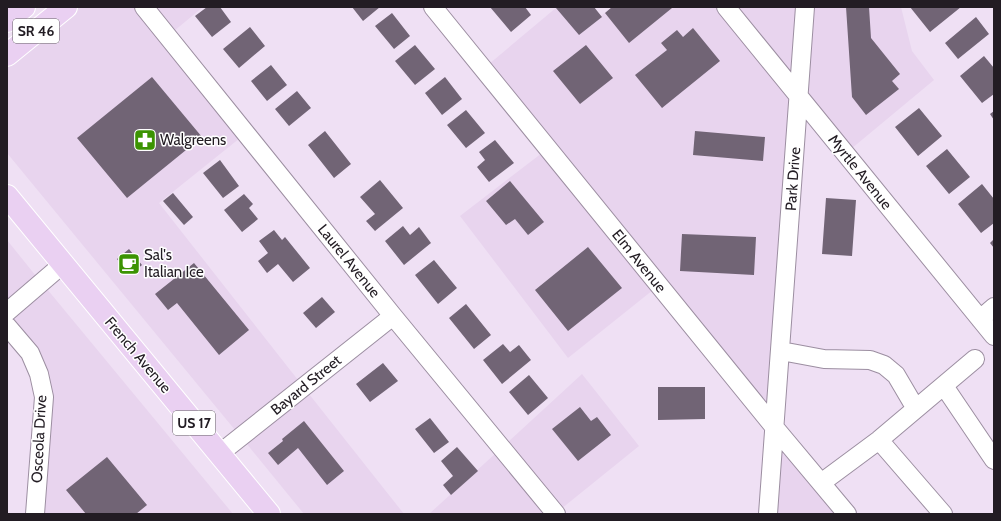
<svg xmlns="http://www.w3.org/2000/svg" width="1001" height="521" font-family="Cabin,sans-serif">
<rect width="100%" height="100%" fill="#efe0f4"/>
<path fill="#e8d4ee" d="M79,7H135L240,138L159,203L298,380L235,430L7,153V65Z
M155,7H203L174,31Z
M557,7H577L591,24L612,7H715L791,100L768,408L489,64Z
M735,7H797L792,78Z
M813,7H901L912,51L934,80L851,149L807,96Z
M542,153L653,290L568,358L460,216Z
M7,240L36,276L7,301Z
M47,289L233,514H43L52,396L12,319Z
M582,374L639,446L561,509L507,443Z
M309,394L404,514H304L246,443Z
M782,448L837,514H776Z
M496,453L546,514H429Z"/>
<path fill="#716475" d="M207,7H220L231,22L212,37L195,16Z
M352,7H380L363,21Z
M490,7H525L531,15L511,32Z
M557,7H594L602,17L579,35L556,8Z
M612,7H671L672,8L629,43L605,13Z
M846,7H869L871,38L900,74L892,81L899,89L866,115L852,97Z
M910,7H961L930,32Z
M392,13L410,36L394,49L375,26Z
M976,17L989,34L958,59L945,43Z
M250,27L265,46L239,68L223,49Z
M693,28L720,61L662,108L635,75L667,50L661,43L677,30L683,37Z
M415,45L435,69L415,85L395,61Z
M586,45L613,78L580,104L553,71Z
M984,56L994,68V94L982,103L960,76Z
M271,65L287,85L267,101L251,81Z
M152,77L202,137L127,198L77,138Z
M445,77L462,99L442,115L425,93Z
M297,91L311,108L289,126L275,109Z
M919,108L942,136L918,156L895,127Z
M466,110L485,133L466,148L447,125Z
M994,111V120L990,114Z
M325,131L351,164L334,178L308,145Z
M695,131L765,137L763,161L693,155Z
M495,140L514,163L489,182L477,167L485,160L479,152Z
M947,149L970,177L949,194L926,166Z
M220,160L239,186L223,198L203,173Z
M380,180L403,208L375,231L366,221L375,214L360,197Z
M510,181L544,222L528,235L515,219L506,225L486,201Z
M982,184L994,199V223L981,233L958,204Z
M173,193L193,217L184,225L163,201Z
M244,194L253,204L249,208L258,219L242,232L224,210Z
M826,198L856,200L852,256L822,254Z
M403,226L410,235L419,227L431,243L404,265L385,241Z
M274,230L282,240L285,237L310,268L293,282L278,264L267,273L258,261L268,253L259,241Z
M682,234L756,237L754,275L680,271Z
M994,239V248L990,243Z
M588,247L622,288L568,331L535,290Z
M129,249L142,265L130,275L117,259Z
M434,260L457,288L438,304L415,275Z
M194,263L249,330L219,355L177,303L168,310L155,294Z
M322,297L335,312L316,328L303,313Z
M466,304L491,335L474,349L449,318Z
M503,344L510,352L519,345L531,360L502,384L483,360Z
M383,363L398,381L370,402L356,384Z
M529,375L548,398L528,415L509,392Z
M658,387H705V419L658,420Z
M580,407L591,421L597,417L611,435L578,461L552,429Z
M430,418L449,442L434,453L415,429Z
M304,421L344,471L327,485L298,448L278,465L268,453L283,441L282,439Z
M457,447L478,471L451,495L443,485L453,476L441,461Z
M107,457L147,505L136,514H86L66,490Z"/>
<g fill="none" stroke-linecap="round" stroke-linejoin="round">
<g stroke="#9c8ea1" stroke-width="20">
<path id="minor" d="M144,7L393,316L556,514
M433,7L775,428L847,514
M726,7L994,336
M7,312L63,264
M980,319L994,307
M7,326L30,353L39,374L44,397L35,514
M781,351L824,359L870,360L884,365L896,375L916,409
M944,386L994,460
M879,440L943,514
M219,454L393,316
M821,483L879,440L975,359
M768,514L805,7"/>
</g>
<g stroke="#fff" stroke-width="24">
<path id="major" d="M7,21L24,7
M7,55L66,7
M7,196L269,514"/>
</g>
<use href="#minor" stroke="#fff" stroke-width="18"/>
<use href="#major" stroke="#ead0f2" stroke-width="22"/>
</g>
<defs>
<g id="pharmacy-square" transform="scale(1.15)"><rect x="-9" y="-9" width="18" height="18" rx="4" fill="#3b9302" stroke="#fff"/><path d="M-2-6h4v4h4v4h-4v4h-4v-4h-4v-4h4Z" fill="#fff"/></g>
<g id="cafe-square" transform="scale(1.15)"><rect x="-9" y="-9" width="18" height="18" rx="4" fill="#3b9302" stroke="#fff"/><path d="M-5.5-4.5H6V0H3Q3 3.5 0 3.5H-2.5Q-5.5 3.5-5.5 0ZM3-3.2v2h1.7v-2ZM-6 4.5H4V6H-6Z" fill="#fff"/></g>
</defs>
<g fill-rule="evenodd">
<use href="#pharmacy-square" x="145" y="140"/>
<use href="#cafe-square" x="129" y="264"/>
</g>
<g text-anchor="middle" stroke-width="3" stroke-linejoin="round" paint-order="stroke">
<g fill="#fff" stroke="#646065" stroke-width="1">
<rect x="13" y="19" width="46" height="24" rx="3"/>
<rect x="173" y="411" width="42" height="24" rx="3"/>
</g>
<g font-size="14" font-weight="bold" fill="#221c23">
<text x="36" y="36">SR 46</text>
<text x="194" y="428">US 17</text>
</g>
<g font-size="15" fill="#221c23" stroke="#fff" text-anchor="start">
<text x="160" y="145">Walgreens</text>
<text x="144" y="260">Sal's<tspan x="144" dy="17">Italian Ice</tspan></text>
</g>
<g font-size="15" fill="#221c23" stroke="#fff">
<text transform="translate(860 172) rotate(51)" y="5">Myrtle Avenue</text>
<text transform="translate(793 179) rotate(-86)" y="5">Park Drive</text>
<text transform="translate(349 261) rotate(51)" y="5">Laurel Avenue</text>
<text transform="translate(639 261) rotate(51)" y="5">Elm Avenue</text>
<text transform="translate(138 355) rotate(50)" y="5">French Avenue</text>
<text transform="translate(306 385) rotate(-39)" y="5">Bayard Street</text>
<text transform="translate(39 439) rotate(-87)" y="5">Osceola Drive</text>
</g>
</g>
<rect width="1001" height="521" fill="none" stroke="#221c23" stroke-width="16"/>
</svg>
